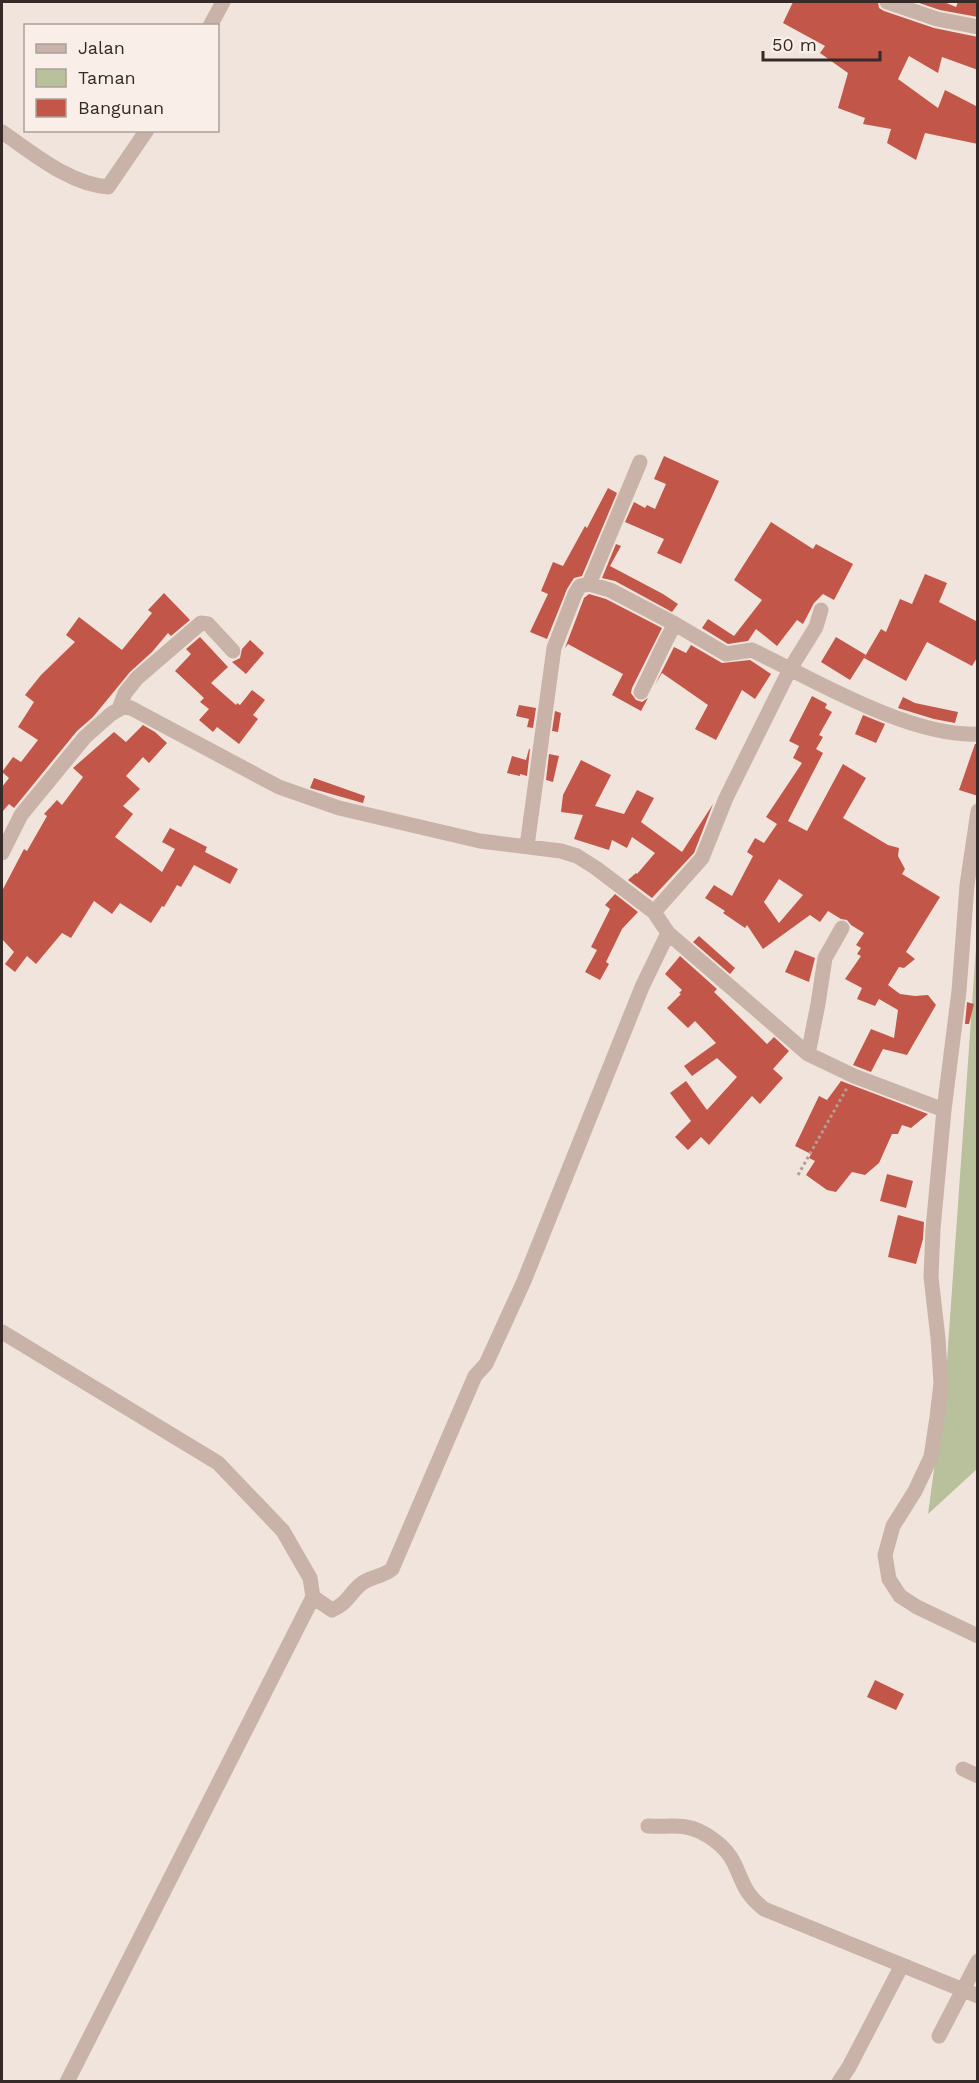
<svg xmlns="http://www.w3.org/2000/svg" width="979" height="2083" font-family="'Work Sans',sans-serif">
<rect width="100%" height="100%" fill="#f1e4dc"/>
<path fill="#b8c09c" d="M977,934V1469L928,1514L945,1389Z"/>
<path fill="#c25749" fill-rule="evenodd" d="M793,2H878L879,8L884,11L934,28L978,37V70L942,57L938,73L909,56L898,79L938,108L945,90L978,107V144L925,133L916,160L887,143L891,129L863,124L865,118L838,108L848,73L820,53L825,46L783,23Z
M916,2H944L956,7L958,2H978V17L940,10Z
M664,456L719,481L681,564L657,553L664,539L625,522L634,502L645,508L647,505L655,509L666,484L654,479Z
M608,488L617,493L582,576L574,578L567,589L547,639L530,632L548,594L541,591L553,562L563,566L585,526L587,528Z
M771,522L813,549L816,544L853,564L834,600L823,594L814,603L803,624L797,620L777,646L756,629L748,641L728,644L702,628L708,619L734,636L762,600L734,580Z
M616,544L621,546L610,566L663,594L678,604L672,612L615,581L602,578Z
M925,574L947,583L939,602L978,622V656L972,666L927,642L906,681L864,658L881,629L886,632L900,599L912,604Z
M164,593L190,620L171,636L168,633L152,652L130,672L93,717L77,731L14,808L9,804L2,812V787L9,778L2,772L13,757L21,762L38,740L18,727L34,702L25,695L41,675L75,642L66,635L79,617L122,650L152,613L148,610Z
M589,594L606,599L662,628L632,688L631,693L636,700L642,702L648,698L641,711L612,695L623,674L568,644L565,648L584,598Z
M200,637L228,667L211,683L236,705L237,703L240,705L252,690L265,700L253,715L258,719L239,744L217,727L213,732L199,720L209,709L200,702L204,698L175,671L191,654L186,649Z
M836,637L866,655L850,680L821,662Z
M250,640L264,653L246,674L232,662L240,658L242,649Z
M691,645L722,663L750,660L771,674L755,699L742,690L716,740L695,729L708,705L662,673L655,685L674,647L686,653Z
M812,696L827,704L825,708L832,712L819,735L823,737L816,749L823,753L788,821L807,831L843,764L866,778L843,818L888,845L899,848L898,856L905,869L902,874L940,897L906,952L915,959L904,968L899,967L888,985L900,994L915,996L928,995L936,1005L907,1055L883,1049L871,1072L853,1065L871,1029L894,1038L898,1010L879,999L875,1006L857,999L862,988L845,979L861,956L857,954L861,948L856,945L864,933L851,925L847,920L841,919L828,911L820,922L810,915L763,949L747,925L745,928L723,913L725,911L705,898L714,885L732,896L753,856L747,852L755,838L764,843L777,824L766,817L802,763L793,758L799,746L789,741ZM779,879L803,895L779,923L764,902Z
M903,697L915,703L958,712L955,723L934,719L898,708Z
M519,705L536,708L533,728L527,727L529,719L516,716Z
M555,711L561,713L558,732L552,731Z
M863,715L885,724L876,743L855,734Z
M143,725L155,732L167,743L149,763L143,757L126,776L140,789L123,806L133,814L115,837L162,872L175,849L162,842L170,828L207,847L205,852L238,869L230,884L194,865L181,887L177,885L164,907L162,906L151,923L120,903L112,914L94,901L71,938L62,933L36,964L27,956L15,972L5,964L14,952L2,939V891L24,849L27,851L47,816L44,814L57,800L62,805L83,777L73,768L114,732L126,742Z
M975,744H978V796L959,790Z
M529,749H530L527,776L520,774V776L507,773L512,756L526,760Z
M549,754L559,756L553,782L546,780Z
M581,760L611,775L595,806L624,814L637,790L654,798L641,822L682,852L713,804L694,853L652,898L628,880L636,873L637,874L655,853L632,837L627,848L612,840L609,850L574,839L583,815L561,812L563,795Z
M314,778L365,796L363,803L310,788Z
M615,894L638,912L622,929L606,962L609,964L600,980L585,972L597,950L591,947L610,909L605,905Z
M699,936L735,968L730,974L693,942Z
M795,950L815,958L809,982L785,972Z
M680,956L717,989L714,992L767,1044L774,1037L789,1051L773,1069L783,1078L760,1104L752,1096L709,1145L701,1137L688,1150L675,1137L691,1121L670,1093L686,1081L707,1110L737,1077L717,1058L692,1076L684,1066L716,1043L695,1021L688,1028L667,1008L681,994L679,993L682,990L665,974Z
M967,1002L974,1004L969,1024H965Z
M841,1081L928,1114L911,1128L902,1125L898,1134H892L879,1163L865,1175L852,1172L836,1192L827,1190L806,1175L815,1161L809,1158L811,1154L795,1146L819,1096L827,1100Z
M887,1174L913,1181L906,1208L880,1201Z
M898,1215L924,1222L923,1239L916,1264L888,1257Z
M875,1680L904,1694L896,1710L867,1697Z"/>
<g fill="none" stroke-linecap="round" stroke-linejoin="round">
<path stroke="#b59d92" stroke-width="3" stroke-dasharray="3 3" stroke-linecap="butt" d="M798,1175L847,1088"/>
<path stroke="#c9b3a8" stroke-width="15" d="M887,2L937,19L978,27
M210,26L223,2
M2,132C33,153 69,184 108,187L147,130
M589,584L640,462
M641,692C653,669 662,646 675,624
M119,709L125,693L137,678L201,623L208,624L233,651
M978,811L967,885L959,991L944,1110L933,1229L931,1277L938,1338L941,1383L937,1417L931,1457L915,1491L893,1526L885,1555L889,1579L900,1596L917,1607L978,1636
M527,846L554,648L575,594L580,586L589,584L610,590L675,624L726,654L752,650L790,669L816,627L821,610
M2,853L21,815L85,737L111,714L123,707L131,708L279,787L339,808L480,841L561,851L577,856L596,868L654,912L668,933L808,1054L854,1076L944,1110
M654,912L702,858L726,798L790,669C841,695 921,737 978,734
M808,1054L818,1004L825,958L842,928
M2,1332L218,1463L283,1531L310,1578L313,1597L67,2082
M313,1597L332,1610C347,1604 349,1594 361,1584C371,1576 383,1577 392,1569L475,1376L486,1364L524,1281L642,987L668,933
M963,1769L978,1776
M648,1826C661,1827 674,1825 686,1827C704,1830 726,1846 734,1863C744,1884 744,1893 764,1909L978,1996
M939,2036L978,1961
M839,2082L849,2067L902,1965"/>
</g>
<rect width="979" height="2083" fill="none" stroke="#362a28" stroke-width="6"/>
<rect x="24" y="24" width="195" height="108" fill="#f9efe8" stroke="#aba09b" stroke-width="1.5"/>
<rect x="36" y="44" width="30" height="9" fill="#c9b3a8" stroke="#aba09b" stroke-width="1.5"/>
<text x="78" y="54" font-size="18" fill="#362a28">Jalan</text>
<rect x="36" y="69" width="30" height="18" fill="#b8c09c" stroke="#aba09b" stroke-width="1.5"/>
<text x="78" y="84" font-size="18" fill="#362a28">Taman</text>
<rect x="36" y="99" width="30" height="18" fill="#c25749" stroke="#aba09b" stroke-width="1.5"/>
<text x="78" y="114" font-size="18" fill="#362a28">Bangunan</text>
<path d="M763 51v9h117v-9" fill="none" stroke="#362a28" stroke-width="3"/>
<text x="772" y="51" font-size="18" fill="#362a28" stroke="#f9efe8" stroke-width="4.5" paint-order="stroke">50 m</text>
</svg>
